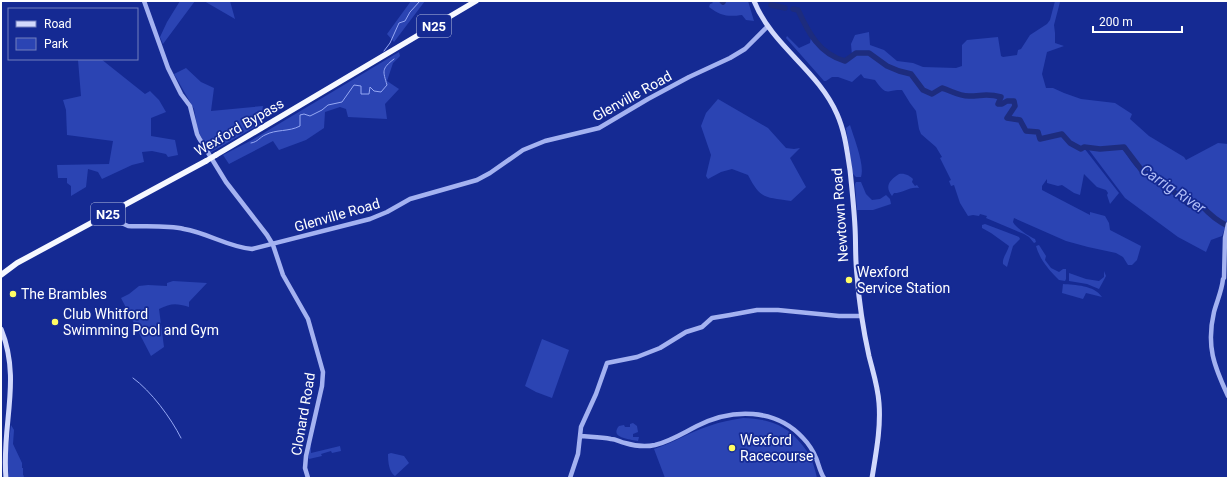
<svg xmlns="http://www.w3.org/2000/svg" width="1229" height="479" font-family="Roboto,sans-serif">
<rect width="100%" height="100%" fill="#152a93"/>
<path fill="#2b44b3" d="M180,1H195L163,44L160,37L167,22Z
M204,1H230L235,19Z
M411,1H425L394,42L387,34Z
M711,1H748L754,21L746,20L742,15C728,17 721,16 709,7L710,4L713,3Z
M1055,1H1059L1060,2L1054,25L1055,33V43L1064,46L1047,52L1042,74L1046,88H1053L1064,93L1081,99L1115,103L1132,114L1130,119L1149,136L1184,157L1186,160L1218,143L1228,144V219L1222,236L1211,240L1206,252L1178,237L1125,198L1089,150L1123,149C1131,161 1137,173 1152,176V175L1143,172L1139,168L1124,147L1100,149L1084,148L1119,193L1110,204L1107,195L1108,193L1106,190L1097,187L1084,174L1080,195L1074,193L1062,185L1058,186L1047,183V179L1042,186V190L1090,215V212L1105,216L1109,223L1110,230L1141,246L1137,260L1132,265H1128L1123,257L1116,253L1088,247L1066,241L1014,218L1013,222C1015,227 1030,237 1035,239L1036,242L1034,243L1029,237L1024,234L986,218L987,216L980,214L979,216L973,215L968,216L960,203L954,185L951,186L949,181L951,180L940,158L942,157L936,147L921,134L919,129L916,111L910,103L902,90C886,89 888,98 875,80L864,78L861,74L852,82L838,77H832L826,81H824L786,38L787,36L799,48L810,43L811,37L828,53L845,61L852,56L851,44L855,35L869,32L870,45L884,50L897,61L913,63L923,67L956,68L962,66V45L967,40L998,37L1001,56L1003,57L1017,55L1018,50L1021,49L1030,35L1047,24L1050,20Z
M399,52L400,56L393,63L387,81L399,89L385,104L387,119L348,117L346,109L340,107L325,112L324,128L306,140L279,150L273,141L229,164L223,155L252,140Z
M84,59H101L145,94L150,91L159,100L166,112L151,118V136L175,140L178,155L168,157L166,154L152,151L142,152L144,162L132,165L102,179L98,172L88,169L86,187L71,196V186L67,183V178H58L57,165L109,164L113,141L67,135L66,110L63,100L81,96L78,60Z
M186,68L201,82L214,88L211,111L263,106L260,124L210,153L198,131L194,109L174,74Z
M718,99L768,128L786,148L794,149L800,148L790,158L806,187L791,201C765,197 761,200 748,175L732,169L721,172L708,179L706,176L711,155L701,126L706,113Z
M850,125C854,138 865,165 861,177H856L853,174L846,128Z
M899,174C905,173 910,176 913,179L912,182L915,186L917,185L919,188C910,186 903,193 894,193L892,196C884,186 890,180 899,174Z
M856,182H861L866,194L872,200L880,199L886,195L890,199L891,204L873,210H857L855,184Z
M985,224L1019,237L1020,239L1013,246L1007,267L1003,264C1002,258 1007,253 1009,246L991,233L982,228V225Z
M1039,245L1046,256L1045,260L1051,268L1059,272L1063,269H1066V279L1065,281L1059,280C1049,270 1040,260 1036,246Z
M1104,271L1106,276L1099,289L1087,284L1069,281V273L1086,279L1099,281L1104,277Z
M173,281L207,283L189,302V307C176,303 171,303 159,309L164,347L151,356L121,298L129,294L139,286L148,285L167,286V283Z
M1063,284C1075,285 1094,285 1102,297L1086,293L1083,299L1062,293Z
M542,339L569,350L552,398L536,392L525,386Z
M743,418C774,419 791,427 809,454C813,461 815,470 817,478H665L654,449C673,443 690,432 709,426C720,422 731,420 743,418Z
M633,423L637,426L638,432L633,434V437H639L638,441C630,439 609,438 619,426L624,425L625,427H630V424Z
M11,425L14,430L13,444L22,463V468H23V475L24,476L23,478H9L7,458Z
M311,441V453L340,446L341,451L332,453L331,451L321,454L322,456L309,459L308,457Z
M391,453L404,456L409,463L395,476C389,472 388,462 388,454Z"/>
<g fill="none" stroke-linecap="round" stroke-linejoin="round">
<path stroke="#96a8f4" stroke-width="1" d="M384,51L390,43L399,23L405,21L410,12L420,1
M251,143C258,142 260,137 265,135C276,129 289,132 300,126V115L304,114L310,116L322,110L328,105L342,102L354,85L361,86V94H369L370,87L374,91L381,92L387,85C383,71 381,69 394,59
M133,378C151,391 171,418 181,438"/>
<path stroke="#1d2c7e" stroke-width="5.5" d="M722,1L723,2
M771,5L785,8
M793,9L798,10C808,32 819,54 845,61L856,53H869L887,66L899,71L911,74L923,90L932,94L942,88C952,91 958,96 969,96C982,96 987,93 1001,97L998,104H1002L1007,101H1014L1015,106L1007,118L1020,120L1026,131L1038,132L1040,139L1062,134L1070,143L1081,149L1084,147L1100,149L1124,147L1143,172L1154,176L1190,205L1202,206C1210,215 1217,221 1228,226"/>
<path stroke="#a4b2f1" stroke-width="4.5" d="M144,1L168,68L181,94L190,106L197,134L199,138L226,182L267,235L273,245L283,275L308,319L323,372L322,386L306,456L305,468L308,478
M111,213C115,220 120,223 128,226C146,227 167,225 184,229C208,233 228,247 252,249L370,219L387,212L410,199L477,180L490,173L523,150L545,141L599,128L648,99L689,77L730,58L745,49L767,27
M1228,224L1225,238L1224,278L1223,279C1222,290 1217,301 1214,312C1206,346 1214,366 1228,396
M580,436C590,437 601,437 611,439C616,439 620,442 625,443C635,446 646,447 655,445C671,441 683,433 697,426C732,408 776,408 803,438C808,443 814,452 816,458C819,465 820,472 824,478
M570,478L578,454L581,427L596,394L607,363L637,357L660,348L686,332L702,327L712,318L730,315L757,310H778L839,316H861"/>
<path stroke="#d2d9fc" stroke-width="5" d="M754,1C772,46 818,70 837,114C845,132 847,151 850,170C852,189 854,208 855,227C856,243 855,259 857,275C859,302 863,329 869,356C873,372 878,387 879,403C881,428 876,453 872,478
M1,329C22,380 1,426 6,478"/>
<path stroke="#f6f8ff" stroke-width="5.5" d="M216,155L476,1
M1,275L17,263L206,161"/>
<path stroke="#f6f8ff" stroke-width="5.5" d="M206,161L216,155"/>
</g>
<g fill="#fffd64" stroke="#152a93" stroke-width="1.5">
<circle cx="849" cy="280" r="4"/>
<circle cx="13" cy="294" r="4"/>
<circle cx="55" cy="322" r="4"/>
<circle cx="732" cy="448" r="4"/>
</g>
<g text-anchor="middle" stroke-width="3.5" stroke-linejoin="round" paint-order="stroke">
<g fill="#152a93" stroke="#b9bfdf" stroke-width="1">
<rect x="417" y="15" width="34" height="22" rx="3"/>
<rect x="91" y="203" width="34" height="22" rx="3"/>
</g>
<g font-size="13" font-weight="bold" fill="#fff">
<text x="434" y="31">N25</text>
<text x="108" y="219">N25</text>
</g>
<g font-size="14" fill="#fff" stroke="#152a93">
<text transform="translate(632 96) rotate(-29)" y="5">Glenville Road</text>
<text transform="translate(239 127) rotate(-30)" y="5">Wexford Bypass</text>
<text transform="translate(337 215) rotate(-16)" y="5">Glenville Road</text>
<text transform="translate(840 215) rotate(-94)" y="5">Newtown Road</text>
<text transform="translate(303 414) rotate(-80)" y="5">Clonard Road</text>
</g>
<g font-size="14" fill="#fff" stroke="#152a93" text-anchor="start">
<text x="857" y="277">Wexford<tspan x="857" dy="16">Service Station</tspan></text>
<text x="21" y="299">The Brambles</text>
<text x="63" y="319">Club Whitford<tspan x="63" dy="16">Swimming Pool and Gym</tspan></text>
<text x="740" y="445">Wexford<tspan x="740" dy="16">Racecourse</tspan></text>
</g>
<g font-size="15" font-style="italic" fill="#b0bdf8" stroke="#152a93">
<text transform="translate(1173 189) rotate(34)" y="5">Carrig River</text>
</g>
</g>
<rect width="1229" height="479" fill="none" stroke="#ffffff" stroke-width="4"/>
<rect x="8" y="8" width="130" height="52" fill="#152a93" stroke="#737fbe"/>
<rect x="16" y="21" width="20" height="6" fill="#d2d9fc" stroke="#737fbe"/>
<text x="44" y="28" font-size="12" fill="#ffffff">Road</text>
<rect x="16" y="38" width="20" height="12" fill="#2b44b3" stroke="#737fbe"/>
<text x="44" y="48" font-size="12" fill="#ffffff">Park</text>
<path d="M1093 26v6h89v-6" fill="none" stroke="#ffffff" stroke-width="2"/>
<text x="1099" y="26" font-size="12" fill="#ffffff" stroke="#152a93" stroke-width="3" paint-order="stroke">200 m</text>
</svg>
